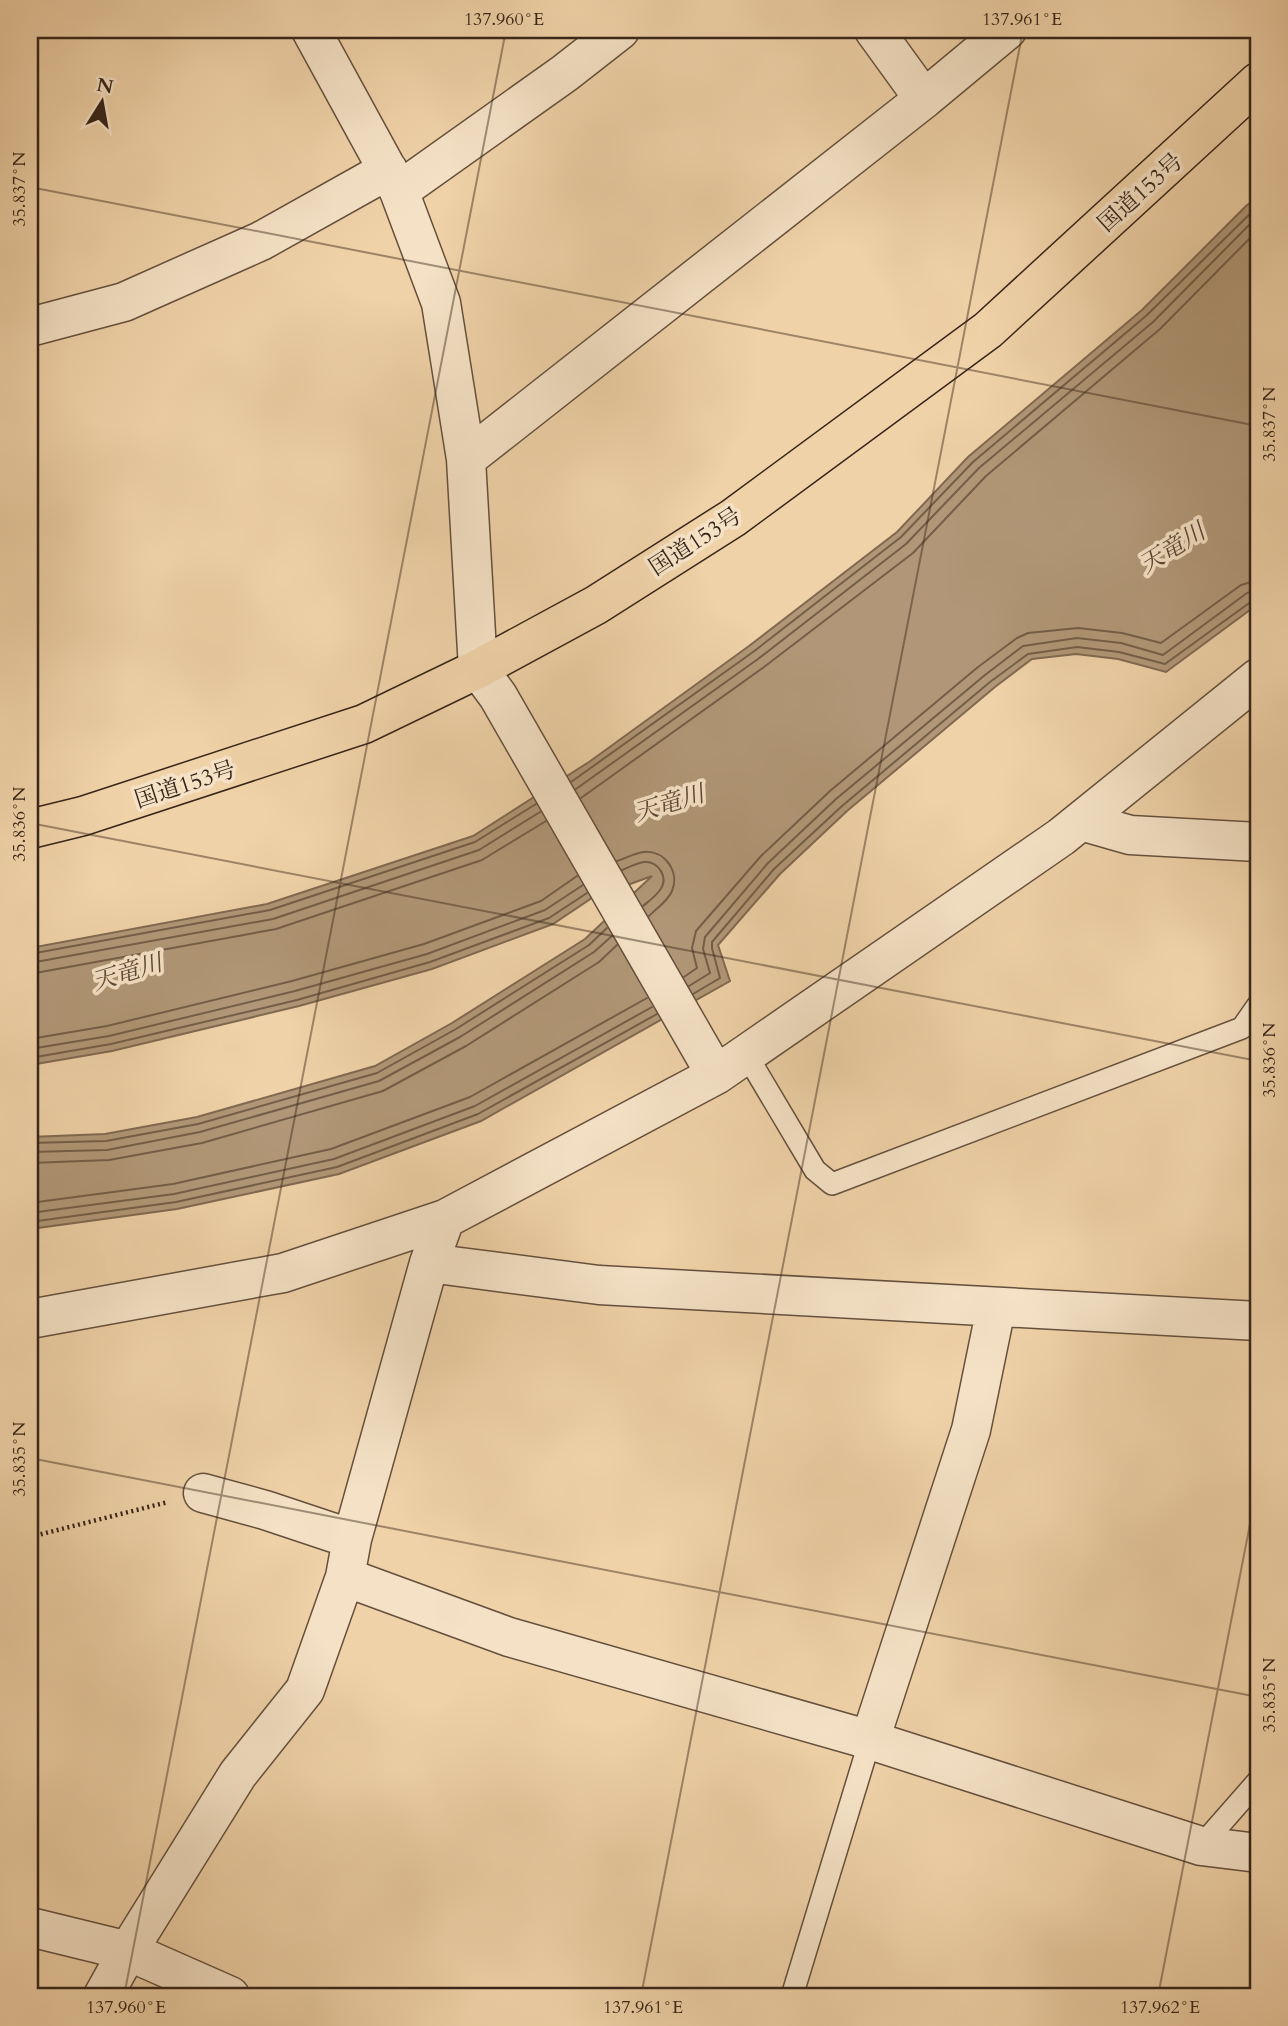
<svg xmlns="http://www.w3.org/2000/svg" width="1288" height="2026" font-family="Cardo,'Noto Serif JP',serif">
<rect width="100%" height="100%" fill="#f0d2a8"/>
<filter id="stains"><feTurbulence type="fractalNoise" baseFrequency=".00286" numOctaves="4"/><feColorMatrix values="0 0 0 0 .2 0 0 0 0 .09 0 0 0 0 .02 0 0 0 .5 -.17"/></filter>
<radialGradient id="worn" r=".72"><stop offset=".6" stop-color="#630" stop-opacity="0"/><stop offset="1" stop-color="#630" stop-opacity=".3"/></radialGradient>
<path fill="#b19777" stroke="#806951" stroke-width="2" d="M1258,197V604L1166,672L1118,659L1076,654L1032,659L995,687L847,811L780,874L718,945L730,981L481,1121L339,1174L177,1209L30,1229V1137L105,1134L197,1117L375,1066L452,1023L585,939L652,876L592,898L553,924L432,969L299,1006L112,1051L30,1065V948L267,904L473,836L589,762L749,646L897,532L968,457L1142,310L1246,206Z"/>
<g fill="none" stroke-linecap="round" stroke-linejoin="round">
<path stroke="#745e48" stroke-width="2" d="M571,782L753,652L901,537L973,462L1147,315L1258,206
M576,789L758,659L906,544L979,468L1153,322L1258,216
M581,798L764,667L913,553L986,476L1160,329L1258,230
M617,861C626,858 635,853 644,852C665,850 680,872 672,891C668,901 657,908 649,916
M622,870C629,867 637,863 644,862C659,861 669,878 660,890C656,896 649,901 643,906
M30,954L270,910L475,842L536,804
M30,963L273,919L479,850L540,812
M30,974L276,929L482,860L546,821
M684,977L697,968L692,948L696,931L761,856L830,791L978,667L1017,638L1028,633L1078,628L1122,633L1161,643L1241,585L1258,580
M689,986L710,973L703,949L705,937L768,863L836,799L985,675L1023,646L1077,638L1121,643L1163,655L1247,593L1258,590
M693,994L720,978L712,948V942L774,869L842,806L990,682L1028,654L1077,647L1119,652L1165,664L1252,601L1258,599
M30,1039L107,1026L292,981L424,944L541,901L577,876
M30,1049L109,1036L295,991L427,954L545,910L583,885
M30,1058L111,1044L297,1000L430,962L549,918L587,893
M30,1143L106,1141L198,1124L377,1073L456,1029L589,945L607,928
M30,1152L107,1150L200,1132L379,1081L460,1037L594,952L612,936
M30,1163L109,1160L202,1143L383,1091L466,1046L599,962L617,945
M30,1203L173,1184L331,1149L470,1097L647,998
M30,1213L174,1194L334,1159L475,1106L652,1007
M30,1222L176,1202L337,1167L478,1114L657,1014"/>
<g stroke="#65503d" stroke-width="24">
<path id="service" d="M746,1054L815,1170L832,1184L1242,1028L1258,1005
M1201,1846L1258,1781
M792,1996L870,1740"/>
</g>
<g stroke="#65503d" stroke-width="41">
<path id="minor" d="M311,30L399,191L441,303L466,459L478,669L498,696L716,1075
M874,30L924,99
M399,191L565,73L620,30
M30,327L124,302L261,241L388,170
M466,459L924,99L1007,30
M1081,821L1130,835L1258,842
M429,1263L599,1285L1258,1321
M30,1319L283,1273L445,1219L716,1075L1061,837L1258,678
M203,1493L265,1510L352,1539
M345,1577L509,1637L870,1740L1201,1846L1258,1853
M870,1740L971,1430L996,1308
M30,1927L128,1951L230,1996
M103,1996L128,1951L238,1774L305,1690L345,1577L352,1539L429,1263L445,1219"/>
</g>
<g stroke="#372519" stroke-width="41">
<path id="trunk" d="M30,829L83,816L364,724L478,669L596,605L733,518L988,330L1258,82"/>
</g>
<path stroke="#372519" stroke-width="4.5" stroke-dasharray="2 3.5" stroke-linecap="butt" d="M30,1537L168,1502"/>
<use href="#service" stroke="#f5e2c6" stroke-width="21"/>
<use href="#minor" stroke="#f5e2c6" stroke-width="38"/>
<use href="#trunk" stroke="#f0d2a8" stroke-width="38"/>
</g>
<path fill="none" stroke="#372519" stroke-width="2" stroke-opacity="0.45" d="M30,187L1258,426M30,823L1258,1061M30,1458L1258,1697M124,1996L506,30M641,1996L1023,30M1158,1996L1258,1483"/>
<g text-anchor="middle" stroke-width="7" stroke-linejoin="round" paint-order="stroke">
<g font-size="23" fill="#372519" stroke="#f5e2c6">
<text transform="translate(1140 192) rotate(-42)" y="8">国道153号</text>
<text transform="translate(695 541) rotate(-33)" y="8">国道153号</text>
<text transform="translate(185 784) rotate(-18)" y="8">国道153号</text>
</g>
<g font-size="24" font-style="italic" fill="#5c4735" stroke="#f5e2c6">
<text transform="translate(1172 548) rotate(-32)" y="8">天竜川</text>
<text transform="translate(669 803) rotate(-17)" y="8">天竜川</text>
<text transform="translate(127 972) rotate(-17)" y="8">天竜川</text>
</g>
</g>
<rect width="1288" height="2026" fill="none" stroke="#f0d2a8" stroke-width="77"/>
<g transform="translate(102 102) rotate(11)" stroke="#f5e2c6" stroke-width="5" paint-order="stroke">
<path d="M0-5L12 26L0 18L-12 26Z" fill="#372519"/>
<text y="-10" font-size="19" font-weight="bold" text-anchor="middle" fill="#372519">N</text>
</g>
<rect x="38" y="38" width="1212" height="1950" fill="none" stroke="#372519" stroke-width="2.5"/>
<g font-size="18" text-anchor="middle" fill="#372519">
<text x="504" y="25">137.960°E</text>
<text x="1022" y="25">137.961°E</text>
<text transform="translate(19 189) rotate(-90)" y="6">35.837°N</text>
<text transform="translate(1269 424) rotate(-90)" y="6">35.837°N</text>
<text transform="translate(19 824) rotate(-90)" y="6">35.836°N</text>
<text transform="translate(1269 1060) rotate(-90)" y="6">35.836°N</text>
<text transform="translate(19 1459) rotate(-90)" y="6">35.835°N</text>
<text transform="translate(1269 1695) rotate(-90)" y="6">35.835°N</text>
<text x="126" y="2013">137.960°E</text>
<text x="643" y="2013">137.961°E</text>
<text x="1160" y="2013">137.962°E</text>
</g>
<rect width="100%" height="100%" filter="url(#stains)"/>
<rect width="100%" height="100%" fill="url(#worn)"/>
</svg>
